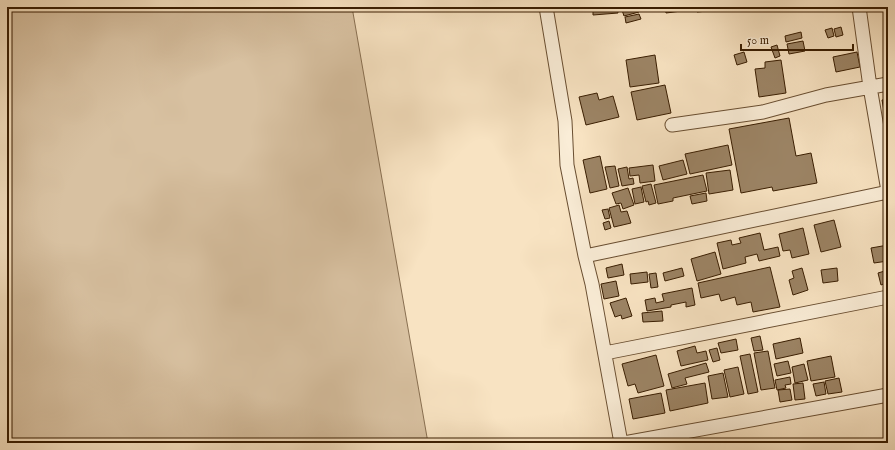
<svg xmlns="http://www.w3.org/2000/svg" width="895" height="450" font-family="'IM FELL English',serif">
<rect width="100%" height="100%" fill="#f8e3c2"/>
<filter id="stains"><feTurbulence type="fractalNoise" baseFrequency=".005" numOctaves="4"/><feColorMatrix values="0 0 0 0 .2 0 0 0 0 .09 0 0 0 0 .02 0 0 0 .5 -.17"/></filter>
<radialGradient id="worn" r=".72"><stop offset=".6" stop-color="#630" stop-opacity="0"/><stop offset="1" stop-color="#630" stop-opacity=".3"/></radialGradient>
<path fill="#d8c1a1" stroke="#886f51" d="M7,7H352L428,443H7Z"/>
<path fill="#9c8465" stroke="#391d01" d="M593,7H617L618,13L593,15Z
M633,7H638L639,12L624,16L622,10Z
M665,7H688L689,10L666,13Z
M696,7H718V10L697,12Z
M639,14L641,19L626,23L625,17Z
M841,27L843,35L836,37L834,29Z
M832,28L834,36L828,38L825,30Z
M801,32L802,38L786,42L785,36Z
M803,41L805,51L789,54L787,44Z
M777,45L780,56L775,58L771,47Z
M744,52L747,62L737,65L734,55Z
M857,52L860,67L836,72L833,57Z
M655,55L659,83L630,87L626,60Z
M781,60L786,93L759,97L755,69L765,68V62Z
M665,85L671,113L637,120L631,92Z
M597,93L599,100L613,96L619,117L586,125L579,97Z
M888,99V133L882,100Z
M789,118L796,156L811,153L817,183L773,191L772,187L741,193L729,129Z
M728,145L732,165L690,174L685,154Z
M600,156L607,189L590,193L583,160Z
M683,160L687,174L663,180L659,166Z
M653,165L655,181L640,183L639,175L630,176L629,168Z
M615,166L619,186L610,188L605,167Z
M627,167L629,179L633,178L634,184L622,186L618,169Z
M730,170L733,190L709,194L706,173Z
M703,175L707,191L673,198V201L658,204L654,185Z
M651,184L656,203L649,205L648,201L646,202L642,186Z
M641,187L644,202L635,204L632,189Z
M628,188L634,205L623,209L621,203L616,204L612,193Z
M706,193L707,201L692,204L690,196Z
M619,205L621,212L627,211L631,223L614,227L609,208Z
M608,209L610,218L605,219L602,210Z
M834,220L841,247L821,252L814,225Z
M609,221L611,228L605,230L603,223Z
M803,228L809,254L792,258L790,250L783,251L779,234Z
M760,233L764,250L778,247L780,256L759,261L757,254L745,257L746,263L723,269L717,243L731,240L732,245L741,243L739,238Z
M888,245V261L874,263L871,248Z
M715,252L721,274L697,281L691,259Z
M622,264L624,275L608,278L606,268Z
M770,267L780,307L753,312L751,302L737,305L735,297L721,301L719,294L701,298L698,283Z
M682,268L684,276L665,281L663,273Z
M802,268L808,290L793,295L789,280L794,278L792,271Z
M837,268L838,281L823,283L821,270Z
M888,270V282L881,285L878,273Z
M647,272L648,282L631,284L630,274Z
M656,273L658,287L651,288L649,274Z
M616,281L619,296L604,299L601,284Z
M692,288L695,305L686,307V302L671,305V307L647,311L645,300L655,298L656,303L664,301L662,294Z
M626,298L632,316L622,319L621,315L615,317L610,303Z
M662,311L663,321L643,322L642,313Z
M760,336L763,350L754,351L751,338Z
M800,338L803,353L776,359L773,344Z
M736,339L738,350L721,353L718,343Z
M695,346L697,353L706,351L708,360L681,366L677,351Z
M717,348L720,360L713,362L709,350Z
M768,351L775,388L761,390L754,353Z
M750,354L758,392L748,394L740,356Z
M656,355L664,386L638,393L635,384L628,386L622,364Z
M831,356L835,377L811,381L807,361Z
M788,361L791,373L777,376L774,364Z
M706,363L709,372L685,378L687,384L672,388L668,374Z
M804,364L808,380L795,383L792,367Z
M738,367L744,394L730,397L724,370Z
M723,373L728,397L712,399L708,376Z
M790,377L791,384L785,385L786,388L777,390L775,380Z
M839,378L842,392L828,394L825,381Z
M824,382L826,394L816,396L813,384Z
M705,383L708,403L670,411L666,390Z
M803,383L805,399L795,400L793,384Z
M790,389L792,400L780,402L778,390Z
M661,393L665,413L633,419L629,399Z"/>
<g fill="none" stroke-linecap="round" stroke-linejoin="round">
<g stroke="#694e31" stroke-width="15">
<path id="street" d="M546,7L565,121L567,165L585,256L592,284L621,443
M859,7L870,87L888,191
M672,125L763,112L826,95L888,84
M585,256L888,192
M605,353L888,297
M624,443L888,395"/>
</g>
<use href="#street" stroke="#faedd7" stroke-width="13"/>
</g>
<rect width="895" height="450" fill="none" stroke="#f8e3c2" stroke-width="24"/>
<rect x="8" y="8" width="879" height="434" fill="none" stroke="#391d01" stroke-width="2"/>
<rect x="12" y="12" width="871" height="426" fill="none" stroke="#391d01"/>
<path d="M741 44v6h112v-6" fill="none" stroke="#391d01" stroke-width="2"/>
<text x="747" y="44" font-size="12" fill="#391d01" stroke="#faedd7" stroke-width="3" paint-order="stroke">50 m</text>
<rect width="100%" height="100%" filter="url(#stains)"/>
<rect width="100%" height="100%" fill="url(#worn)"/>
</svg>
